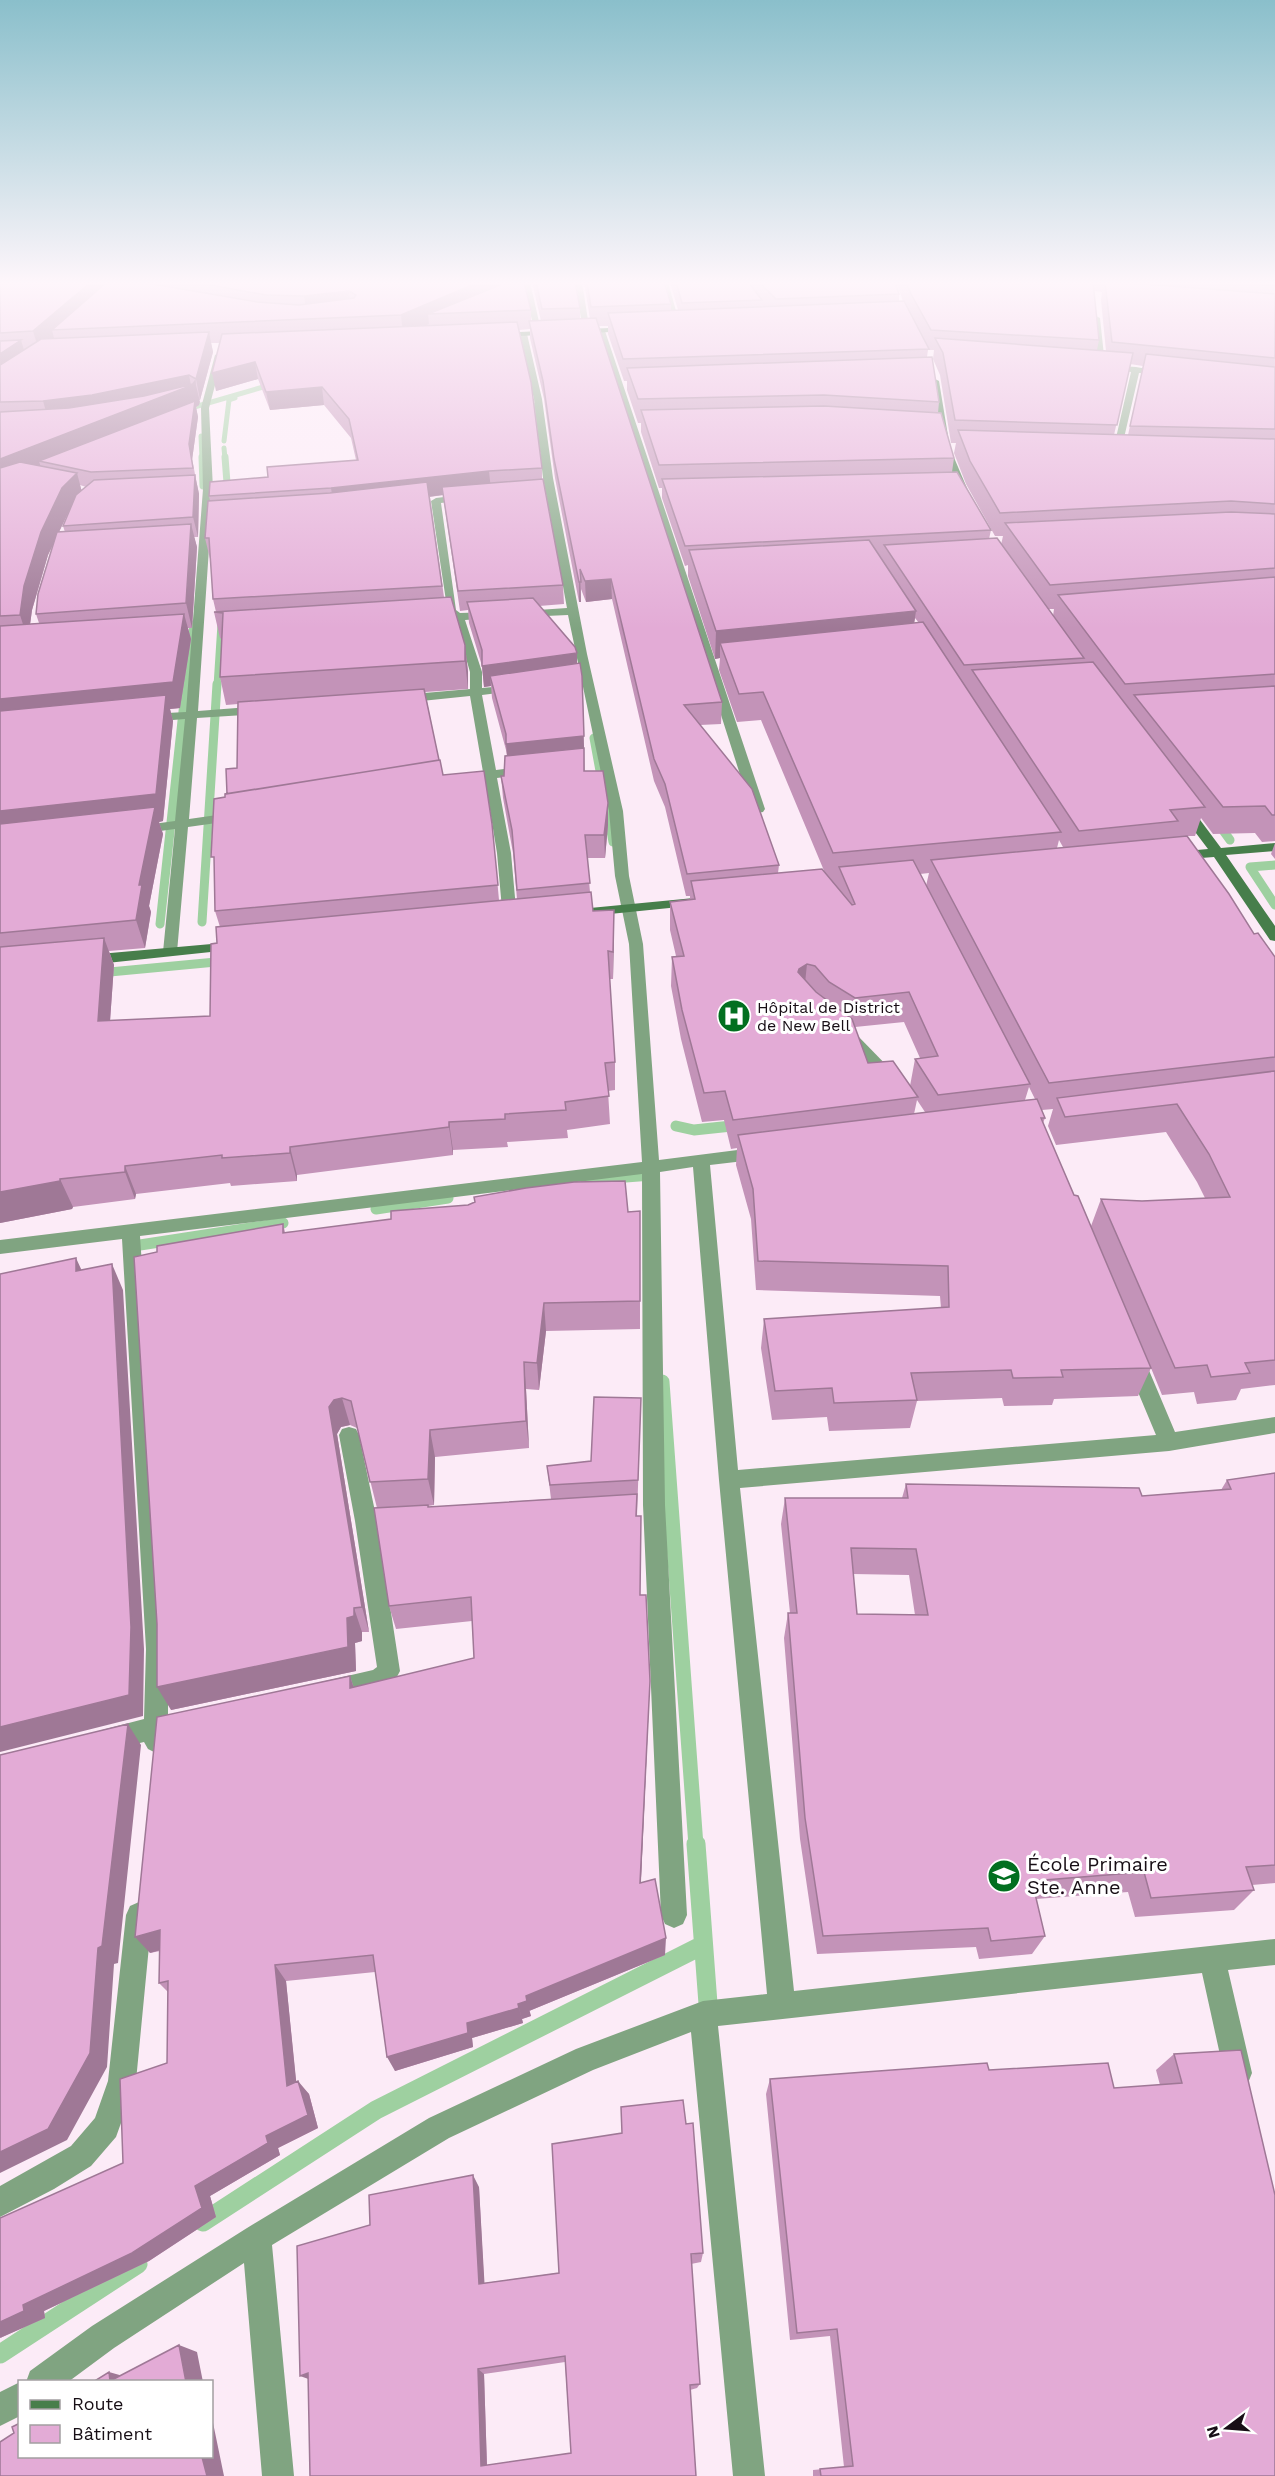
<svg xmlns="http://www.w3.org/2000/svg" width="1275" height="2476" font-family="'Work Sans',sans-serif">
<rect width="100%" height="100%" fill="#fcebf7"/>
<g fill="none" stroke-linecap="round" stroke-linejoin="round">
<path stroke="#9ed0a0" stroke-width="5" d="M533,405L541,447
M184,410L277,383
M201,436L202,459
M224,441L229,400L235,398
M224,448L225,459"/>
<path stroke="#9ed0a0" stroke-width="7" d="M202,457L203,486
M225,457L228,496
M186,686L193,624
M217,686L221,624"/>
<path stroke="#9ed0a0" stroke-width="9" d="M594,738L613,842
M1217,822L1230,840
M1275,865L1250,867L1275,905
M202,922L217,684
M160,924L186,684
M99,973L216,962"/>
<path stroke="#9ed0a0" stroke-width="11" d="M676,1126L694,1130L741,1125
M586,1180L652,1175
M376,1209L448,1198
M140,1245L283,1223"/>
<path stroke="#9ed0a0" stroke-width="15" d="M662,1382L696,1846"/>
<path stroke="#9ed0a0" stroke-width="19" d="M696,1844L709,2017
M203,2222L376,2110L703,1945
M0,2354L138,2264"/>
<path fill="#80a481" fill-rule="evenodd" d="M849,1032L855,1033L896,1075L898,1079L896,1083H884L843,1041L841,1037L843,1033Z"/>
<path fill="#80a481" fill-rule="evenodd" d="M523,282H530L542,335L535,333Z
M575,282H582L590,333L583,331Z
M661,282H668L681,329L674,327Z
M1096,316L1100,318L1105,365L1136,367L1170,373L1166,375L1139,373L1121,451L1117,454L1113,451L1131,372L1097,366L1092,318Z
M598,329L605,331L765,809L763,812L758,813L751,809Z
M523,332L527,334L542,399L553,478L587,654L623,811L629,876L643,944L659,1160L761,1147L767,1149L770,1153L767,1157L761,1159L710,1165L738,1470L1156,1435L1125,1361L1128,1355L1135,1353L1142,1355L1145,1361L1175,1432L1275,1417V1433L1169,1451L740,1488L794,1991L1275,1939V1965L1228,1970L1252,2073L1248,2083L1238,2087L1228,2083L1224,2073L1202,1973L718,2026L765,2476H733L691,2032L593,2070L449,2138L272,2245L294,2476H262L244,2263L114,2348L68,2382H26L30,2371L92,2326L247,2228L429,2118L576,2049L703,2001L767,1994L719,1480L693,1167L660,1172L665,1505L687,1915L683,1924L674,1928L665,1924L661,1915L643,1505L642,1174L140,1236L168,1649V1714L175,1717L179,1725L175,1733L168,1736L164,1749L156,1753L148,1749L144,1742L110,1750L102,1746L98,1738L102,1730L144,1719L146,1649L122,1239L0,1254V1240L642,1162L629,944L615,876L609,811L568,615L523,617L518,614L523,611L567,608L543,478L534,399L519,334Z
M219,353L223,355L209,408L213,489L198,711L261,706L267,710L261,714L197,718L189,819L238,812L245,816L238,820L188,827L177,952L170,956L163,952L175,829L138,834L131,830L138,826L175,821L185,719L148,722L142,718L148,714L186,712L203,489L201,408L215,355Z
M468,494L471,495V499L441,503L456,610L460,613L492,612L497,615L492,618L465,620L482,672V688L515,685L521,688L515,691L482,695L496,770L528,766L534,770L528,774L497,778L511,853L517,920L510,924L503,920L497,853L485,780L460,783L454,779L460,775L483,772L470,696L402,703L396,699L402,695L470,689V672L455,620L433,621L428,618L433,615L448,614L431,501L436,498Z
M349,1427L356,1429L359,1435L377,1521L400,1671C389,1697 353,1696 329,1701L321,1698L317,1690L321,1682L373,1670L377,1667L355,1521L339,1435L342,1429Z
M139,1902L148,1906L152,1915L136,2081L116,2137L91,2166L54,2189L0,2217V2186L71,2146L95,2118L108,2081L126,1915L130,1906Z
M20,2382V2416L0,2426V2392Z"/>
<path fill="#477e4b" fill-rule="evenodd" d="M631,327L635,329L634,331L496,337L492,335L496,333Z
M935,379L939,381L950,448L969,493L967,495L959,493L942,448L931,381Z
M1184,804L1189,805L1221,848L1275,843V851L1226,855L1275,926V941L1270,940L1214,857L1175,860L1168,856L1175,852L1208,849L1177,808Z
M694,898L699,899L701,902L699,905L590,916L583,912L590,908Z
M234,942L241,946L239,949L88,965L81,960L88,955Z"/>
</g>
<path fill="#c393b8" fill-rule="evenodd" d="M0,282H524L531,310V321H541L532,282H575L580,308V319H590L584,282H664L671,304V311L678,310L670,282H895L899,294V301H903L896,282H1275V841L1262,842L1255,833L1213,834L1201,818L1195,836H1187L1254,934L1275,957V1385L1241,1389L1236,1400L1197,1404L1194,1392L1162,1395L1151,1368L1138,1396L1054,1399L1052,1405L1004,1406L1002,1398L917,1401L910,1428L829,1431L827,1417L772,1420L761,1348L764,1319L941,1308L940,1296L756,1290L751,1219L736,1165L737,1148L731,1149L724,1120L702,1122L681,1039L671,986L672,957L676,956L670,930V902L690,900V896H686L665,807L654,781L612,599L586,602L581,589V602H579L555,478L544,399L530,338V329L519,330L542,468V479L563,585L564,604L539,606L577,663L584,771L608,825L605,858H587L590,892L593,911L614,910L613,979H609L615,1062V1090L608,1091L610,1124L567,1130L568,1138L507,1142L508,1147L453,1150V1155L297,1175V1181L231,1186L230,1183L136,1194L135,1199L73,1207L72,1209L0,1223ZM1094,291L1102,292L1101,300L1106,351L1097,350L1099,340ZM598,326H608V334L624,381H627V390L638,423H641V432L659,488H662V498L685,566L688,565V576L715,659L720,658L719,670L737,722L761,720L825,873H778L779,865L700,725L721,724L722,702ZM211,343H220L216,391L258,379L270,410L324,405L351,438L356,460L268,477L209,496L210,501L205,538L211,563L213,599L216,612H214L220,638L222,639L220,677L226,705L238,704L237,768L225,797L215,911L220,927L217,943L210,1016L110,1021L114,965L109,951L145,948L151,912L149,906L163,834L159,822L163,821L173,721L170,709L180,708L191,639L188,628H192L197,547L194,537H198L199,494L192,460L198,417L196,407L199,405V400H200L213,352ZM928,350H934L933,359L940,375L951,443H956L954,453L966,484L995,536H1003L1001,545L989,539L991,530L952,472L954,458L938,413L939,402L927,357ZM1130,364L1143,366L1128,435H1114ZM80,485L86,487L81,490ZM443,495L460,611L468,610L469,623L482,666L484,687L491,686L492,698L506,750L507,756L504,776H501L503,798L513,853L517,899L499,900L492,824L443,775L439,760L425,692L468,689V672L465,645L444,597L430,497ZM69,511L63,526L65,532H59ZM53,545L36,614L39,623L30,624L32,610L48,555ZM1048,609H1054L1053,616ZM915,618L919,623H914ZM1059,840L1063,847L1057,848ZM929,873L926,886L920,874ZM904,1022L920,1058L915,1059L910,1086L868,1063L855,1027ZM1029,1087L1035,1099L1025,1100ZM917,1100L925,1112L914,1114ZM1053,1109L1048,1126L1056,1145L1166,1132L1197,1182L1205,1198L1142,1201L1101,1199L1091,1226L1074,1195L1043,1123L1045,1118L1042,1110Z
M1275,843V859L1271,854Z
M640,1211V1329L546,1331L539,1390L526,1389L529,1448L435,1457L434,1505L428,1506V1507L551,1499L547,1466L591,1461L641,1398L637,1516L640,1595L649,1702L641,1882L665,1955L529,2011L531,2016L522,2019L523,2023L472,2038L473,2047L395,2071L375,1972L286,1981L296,2082L309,2094L318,2128L278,2148L280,2155L210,2196L216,2217L149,2261L44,2311L45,2318L0,2338L123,2163L167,2063L168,1992L159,1983L160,1951L150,1953L350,1676L354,1688L474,1658L472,1621L396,1629L389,1606L377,1508L357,1428L350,1425L341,1427L337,1434L369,1632H362V1641L355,1643L356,1671L171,1710L283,1224L285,1232Z
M1275,1473V1883L1252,1885L1254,1890L1234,1910L1135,1917L1128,1892L1036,1899L1045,1936L1032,1954L979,1959L976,1947L817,1954L800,1839L784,1638L788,1613H790L781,1524L785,1498H902L906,1484L1142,1496L1221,1490L1227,1480ZM853,1574L909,1575L915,1615L857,1614Z
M1241,2050L1275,2476H813V2470L844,2467L830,2336L790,2340L766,2094L770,2079L989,2070L1114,2088L1160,2085L1156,2070L1174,2054Z
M479,2187L484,2283L703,2253L701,2262L691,2264L700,2384L697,2388L690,2390L696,2476H310L370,2225ZM565,2362L571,2453L487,2465L484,2374Z"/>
<path fill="#9f7896" d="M91,282H101L104,294L52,330L54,338L39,351L33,331Z
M479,282H503L502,290L428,314L429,324L403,335L401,315Z
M349,291L352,311L307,316L304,296Z
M209,332L213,352L200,400L196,379Z
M21,340L27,360L0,379V354Z
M255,362L258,379L216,391L212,373Z
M189,375L191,385L195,381L200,402L199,405L196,407L198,417L192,460L197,484L189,444L39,461L41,468L0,484V459L49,422L43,401Z
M322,387L324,405L270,410L266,392Z
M489,471L491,490L442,487L443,495L334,508L331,488Z
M77,473L83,496L69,511L48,555L32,610L28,640L20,615L24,586L41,532L62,488Z
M195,475L199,494L198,537L193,517Z
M191,524L197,547L192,628L186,603Z
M580,569L581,602H579V582Z
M611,579L612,599L586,602L585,581Z
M916,611L912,638L720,643V658L715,659L716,631Z
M184,614L191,639L180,708L170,709L173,721L163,821L159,822L163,834L149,906L151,912L145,948L136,920L0,840V699Z
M465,645L468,672V689L465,661Z
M577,653V674L490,676L491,686L484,687L482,666Z
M583,698L585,793L508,766L506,744Z
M608,803V825L605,858L604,835Z
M614,910V937L613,979V952Z
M104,938L114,965L108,1049L98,1021Z
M807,964L804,993L796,998L799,969Z
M449,1122L453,1150V1155L449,1127Z
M290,1147L297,1175V1181L290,1153Z
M125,1166L136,1194L135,1199L125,1172Z
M60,1179L73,1207L72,1209L0,1223V1192Z
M76,1258L88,1284L76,1271Z
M112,1264L123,1290L144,1649L143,1716L0,1752V1727Z
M544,1303L546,1331L539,1390L537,1363Z
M524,1362L526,1389L529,1448L526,1421Z
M342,1398L350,1425L341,1427L337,1434L369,1632L362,1607L329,1407L334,1400Z
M430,1430L435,1457L434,1505L428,1479Z
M354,1608L362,1632V1641L355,1643L356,1671L171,1710L157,1687L347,1618Z
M350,1676L357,1698L350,1688Z
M650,1681L649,1702L640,1900V1883Z
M128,1724L141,1745L118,1963L114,1964L107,2067L67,2140L0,2173V2152L98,1948Z
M160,1930L174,1946L150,1953L135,1937Z
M666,1938L665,1955L529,2011L526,1996Z
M275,1965L286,1981L298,2099L287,2086Z
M527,2001L531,2016L522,2019L518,2004Z
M519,2008L523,2023L472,2038L473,2047L395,2071L387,2057L467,2023Z
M298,2081L309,2094L318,2128L278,2148L280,2155L210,2196L216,2217L149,2261L44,2311L45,2318L0,2338V2322L23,2305L266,2136Z
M473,2175L479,2187L485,2292L479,2284Z
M179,2345L197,2352L203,2382H186Z
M478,2369L484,2374L487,2468L481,2466Z
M109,2372L130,2378L110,2381Z
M308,2373L314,2381L300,2376Z
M212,2418L224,2476H207L202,2457H212Z"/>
<path fill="#e3abd6" stroke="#9f7896" stroke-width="1.5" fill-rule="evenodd" d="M0,282H91L33,331L0,333Z
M107,282H141L257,302L299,305L354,298L356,295L349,291L304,296L266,295L194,282H479L401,315L52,330Z
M503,282H524L531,310L428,314L500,285Z
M536,282H575L580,308L542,309Z
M587,282H664L671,304L591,307Z
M676,282H748L762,300L682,303Z
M759,282H895L899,294L776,299Z
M906,282H1093L1099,340L931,330L911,294Z
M1105,282H1116L1275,294V358L1112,342Z
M1225,282H1275V286Z
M904,301L929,349L623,359L608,313Z
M596,318L722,702L684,705L752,789L779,865L687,874L665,784L654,759L611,579L585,581L580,569L581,582H579L554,459L543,381L529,321Z
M517,322L531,382L542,468L489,471L331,488L209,496L210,482L268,477L267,467L358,460L349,419L322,387L266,392L255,362L212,373L222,334Z
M209,332L196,379L189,375L92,395L43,401L0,402V365L41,339Z
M935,338L1133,353L1117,425L955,420L943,353Z
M21,340L0,354V341Z
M1146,354L1275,367V429L1130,426Z
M932,357L939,402L824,395L638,399L627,368Z
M195,381V384L0,459V412L69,408L144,396L193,384Z
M195,401L189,444L193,468L91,472L39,461Z
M824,406L941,413L954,458L659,465L641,410Z
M958,430L1275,439V504L1231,501L1000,513L970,461Z
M20,462L77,473L62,488L41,532L24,586L20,615L0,616V468Z
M957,472L991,530L685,546L662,479Z
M195,475L193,517L63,526L76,495L94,480Z
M543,479L563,585L458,591L442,487Z
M427,482L442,586L213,599L209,538H205L208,501L330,493Z
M1231,512L1275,514V568L1050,585L1005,523Z
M191,524L186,603L36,614L38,594L57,532Z
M997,538L1084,658L964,665L884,545Z
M869,540L916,611L716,631L689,550Z
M1275,577V674L1125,684L1058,595Z
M451,597L465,645V661L220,677L223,613L214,612Z
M533,598L575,647L577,653L482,666V650L467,602Z
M184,614L173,682L0,699V626Z
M923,622L1061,832L833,853L763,692L739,694L720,643Z
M1093,662L1205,807L1170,810L1178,821L1079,831L972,670Z
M580,663L582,676L584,736L506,744V734L490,676Z
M1275,686V815H1272L1265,806L1223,807L1134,695Z
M424,689L439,760L227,794L226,769L237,768L238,702Z
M166,695L156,794L0,811V711Z
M584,748V771H603L608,803L604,835H585L590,883L517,890L512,830L501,776H504L505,756Z
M440,760L443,775L484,771L492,824L498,885L215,911L214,857H211L214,799L225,797V794Z
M155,807L139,885H142L136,920L0,933V824Z
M1187,836L1229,894L1254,934L1258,933L1275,957V1057L1049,1083L931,860Z
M913,860L1030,1084L938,1095L915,1059L938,1056L909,992L855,998L829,982L815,966L807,964L799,969L798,972L816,992L852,1019L868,1063L893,1061L918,1097L733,1120L725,1091L704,1093L682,1010L672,957L684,956L670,902L695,899L691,881L822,869L852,905L855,904L839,867Z
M591,892L593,911L614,910L613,952L608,951L615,1062L605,1063L609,1096L565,1102L566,1110L505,1114V1119L449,1122V1127L290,1147V1153L222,1158V1155L125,1166V1172L60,1179V1181L0,1192V947L104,938L98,1021L210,1016L211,944L217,943L216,927Z
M1275,1071V1360L1245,1363L1250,1373L1211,1377L1207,1365L1175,1368L1101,1199L1142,1201L1230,1197L1209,1154L1177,1104L1065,1117L1057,1098Z
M1037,1099L1045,1118H1041L1074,1195L1078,1196L1151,1368L1061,1370L1063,1377L1013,1378L1011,1370L911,1373L917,1400L834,1403L832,1388L775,1391L764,1319L949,1307L948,1266L758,1261L753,1189L738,1135Z
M625,1181L628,1212L640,1211V1301L544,1303L537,1363L524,1362L526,1421L430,1430L428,1479L370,1482L351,1401L342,1398L334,1400L329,1407L362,1607L354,1608V1616L347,1618L348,1647L157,1687V1624L134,1257L157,1252V1246L283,1224V1233L391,1219V1211L468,1205L475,1202L474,1197L526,1188L574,1182Z
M76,1258V1271L112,1264L131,1627L129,1695L0,1727V1274Z
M594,1397L641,1398L638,1480L550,1485L547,1466L591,1461Z
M1275,1473V1865L1246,1867L1254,1890L1151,1898L1144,1872L1032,1881L1045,1936L991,1941L988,1928L823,1936L805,1818L788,1613H797L785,1498H908L906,1484L1139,1488L1142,1496L1231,1489L1227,1480ZM851,1548L916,1549L928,1615L857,1614Z
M637,1494L636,1516H641L640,1595H646L650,1681L640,1883L655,1879L666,1938L526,1996L527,2001L518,2004L519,2008L467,2023L468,2033L387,2057L373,1955L275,1965L287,2086L298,2081L308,2115L266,2136L268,2143L195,2186L202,2208L132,2253L23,2305L24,2311L0,2322V2218L123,2163L120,2079L167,2063L168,1981L159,1983L160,1930L135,1937L157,1717L350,1676V1688L474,1658L471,1597L389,1606L374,1508L428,1505V1507Z
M128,1724L102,1946L98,1948L90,2053L48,2129L0,2152V1755Z
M1241,2050L1275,2195V2476H821L820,2469L853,2466L837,2329L797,2333L770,2079L987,2063L989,2070L1108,2063L1114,2088L1182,2083L1174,2054Z
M683,2100L686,2124L693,2123L703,2253L691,2254L700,2384L690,2385L696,2476H310L308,2373L300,2376L297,2246L370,2225L369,2195L473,2175L479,2284L559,2273L552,2144L622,2133L621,2107ZM565,2356L571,2453L481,2466L478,2369Z
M179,2345L186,2382H93L109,2372L110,2381Z
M20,2423V2457H202L207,2476H0V2442L14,2433L12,2427Z"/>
<linearGradient id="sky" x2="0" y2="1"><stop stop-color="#8abfcb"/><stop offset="0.45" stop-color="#fef6fb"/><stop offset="1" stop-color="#fef6fb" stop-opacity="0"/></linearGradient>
<rect width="1275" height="629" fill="url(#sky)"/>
<defs>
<g id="hospital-disc" transform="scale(1.725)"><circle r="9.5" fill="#026f20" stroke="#fff"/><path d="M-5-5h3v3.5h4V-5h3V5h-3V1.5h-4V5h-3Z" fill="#fff"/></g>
<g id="school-disc" transform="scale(1.725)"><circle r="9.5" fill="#026f20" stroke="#fff"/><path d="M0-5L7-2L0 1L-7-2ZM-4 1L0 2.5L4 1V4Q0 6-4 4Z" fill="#fff"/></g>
</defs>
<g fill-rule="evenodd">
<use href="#hospital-disc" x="734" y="1016"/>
<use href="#school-disc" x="1004" y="1876"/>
</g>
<g text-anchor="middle" stroke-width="6" stroke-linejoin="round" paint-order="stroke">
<g font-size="16" fill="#170e15" stroke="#fff" text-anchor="start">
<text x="757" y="1013">Hôpital de District<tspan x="757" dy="18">de New Bell</tspan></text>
</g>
<g font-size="20" fill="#170e15" stroke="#fff" text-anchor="start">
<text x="1027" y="1871">École Primaire<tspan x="1027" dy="23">Ste. Anne</tspan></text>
</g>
</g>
<rect x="18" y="2380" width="195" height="78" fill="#ffffff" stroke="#a29fa1" stroke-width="1.5"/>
<rect x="30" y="2400" width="30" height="9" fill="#477e4b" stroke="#a29fa1" stroke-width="1.5"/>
<text x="72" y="2410" font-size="18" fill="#170e15">Route</text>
<rect x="30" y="2425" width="30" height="18" fill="#e3abd6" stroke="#a29fa1" stroke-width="1.5"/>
<text x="72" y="2440" font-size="18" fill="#170e15">Bâtiment</text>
<g transform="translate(1227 2428) rotate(254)" stroke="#ffffff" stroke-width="4.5" paint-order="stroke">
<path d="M0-4.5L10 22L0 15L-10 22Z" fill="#170e15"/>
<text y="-9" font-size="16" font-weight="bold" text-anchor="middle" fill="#170e15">N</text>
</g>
</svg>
